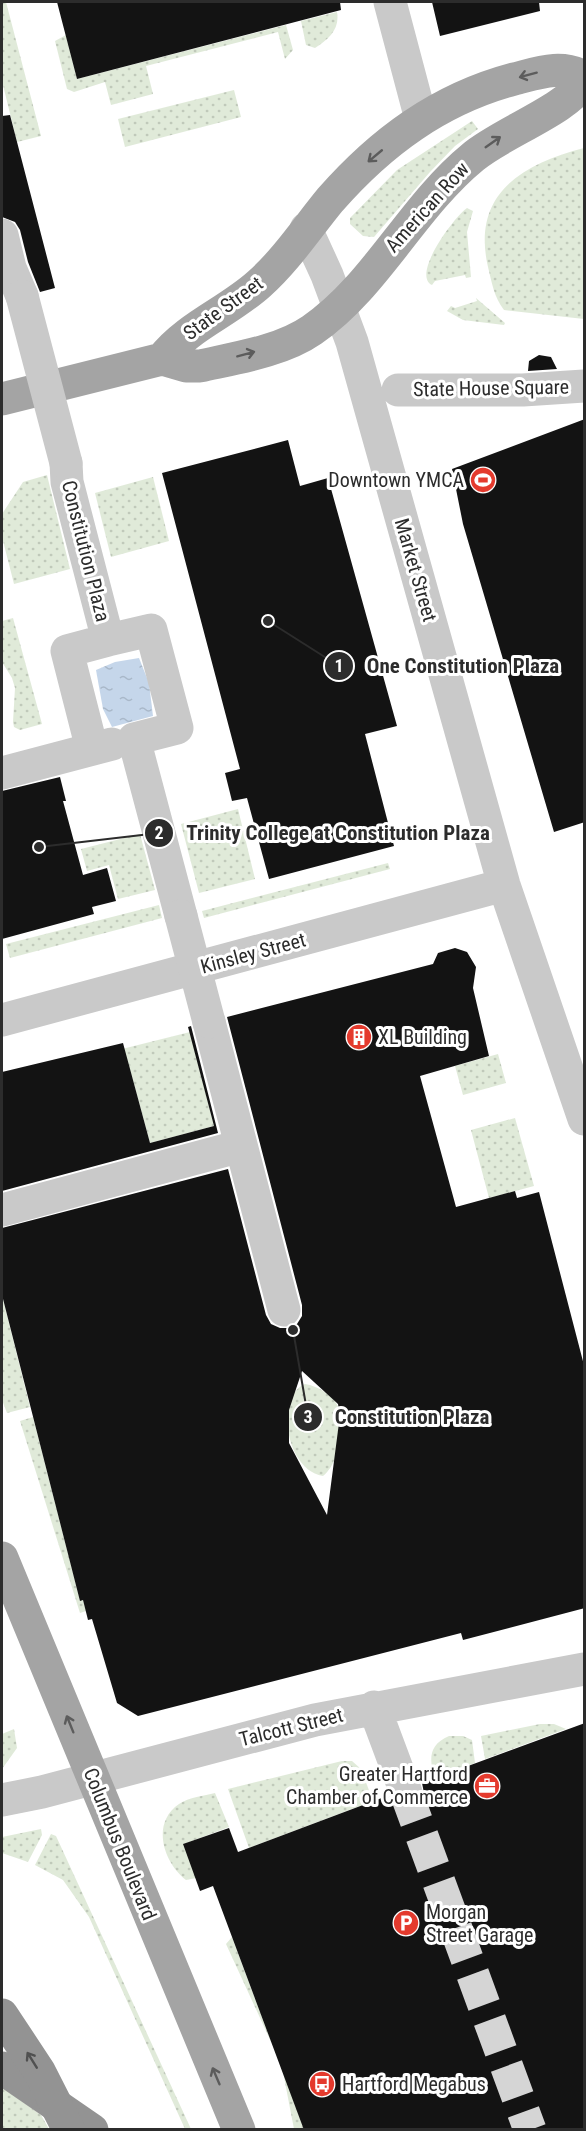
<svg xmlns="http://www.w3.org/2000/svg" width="586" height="2131" font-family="'Roboto Condensed',sans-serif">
<defs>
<pattern id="green-dots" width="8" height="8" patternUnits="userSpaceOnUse" patternTransform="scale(1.5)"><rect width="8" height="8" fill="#e0ead9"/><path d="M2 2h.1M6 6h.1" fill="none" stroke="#c0c9ba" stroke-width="1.8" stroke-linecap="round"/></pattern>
<pattern id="water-ripples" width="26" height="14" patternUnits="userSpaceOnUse" patternTransform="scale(1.5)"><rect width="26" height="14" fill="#c5d6ea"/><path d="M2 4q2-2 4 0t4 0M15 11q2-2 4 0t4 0" fill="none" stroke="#a9b8c9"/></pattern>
</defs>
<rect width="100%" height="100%" fill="#fff"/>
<path fill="url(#green-dots)" d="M2,2H6L41,136L17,142L2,81Z
M337,12C340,29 329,39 315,48L306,45L301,21Z
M286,25L293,50L285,59L278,32L146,66L153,94L111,105L105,82L74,92L67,89L55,41L66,35L77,79Z
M234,90L241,117L125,147L118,119Z
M472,121L478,129L455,146L430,172L374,237L363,236L350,224V218L397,170Z
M584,148V319L504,310C494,297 492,283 488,267C471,193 523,164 584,148Z
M467,208L473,211L467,232L471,277L466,278L465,275L435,281L432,285C411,275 454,217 467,208Z
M476,298L505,323L504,325L463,320L447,311L451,306L455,308L477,301Z
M47,475L70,569L14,584L2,537V514L23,482Z
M153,477L169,541L111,557L95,493Z
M13,618L42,724L20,730L14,727L13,722L15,688L12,678L2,662V621Z
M238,809L255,879L199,893L181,824Z
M140,834L155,890L118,899L109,865L87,871L81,849Z
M388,863L390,869L204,918L202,911Z
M159,905L162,918L10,958L6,944Z
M190,1032L214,1126L150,1143L132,1077L5,1182L2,1163L8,1160L2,1136V1079Z
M498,1054L506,1083L463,1095L455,1066Z
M515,1118L534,1186L489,1198L471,1130Z
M2,1295L30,1407L7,1413L2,1400Z
M305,1384C318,1386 335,1396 339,1409C345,1427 339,1464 323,1476C285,1470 275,1396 305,1384Z
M33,1417L80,1600H83L86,1611L80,1613L20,1421Z
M540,1724H554L566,1729L485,1759L481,1736Z
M14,1729L17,1748L2,1769V1734Z
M449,1736H463L472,1740L475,1763L435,1779C429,1760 428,1745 449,1736Z
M342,1761H352L361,1769L373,1801L249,1848L228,1789Z
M215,1793L229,1827L184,1844L196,1878L186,1880C163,1862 151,1823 179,1804C189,1797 204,1796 215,1793Z
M41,1829L42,1835L28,1862L2,1853V1837Z
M51,1834L56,1836L191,2129H185L89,1917L63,1880L35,1865Z
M232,1937L272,2044L226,1944Z
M283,2072L304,2129H294Z
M2,2087L41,2115L49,2129H2Z"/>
<path fill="url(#water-ripples)" d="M139,658L149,683L153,716L112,727L103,709L96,670L115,662Z"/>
<path fill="#131313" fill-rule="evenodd" d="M57,2H340L341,10L77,79Z
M432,2H539L540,11L440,36Z
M10,115L55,288L40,292L28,262L20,230L15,222L2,217V116Z
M539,355L551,357L557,369L528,371L529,361Z
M585,419V822L554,832L463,524L452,469Z
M288,440L300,486L328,478L397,726L365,734L394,846L269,879L247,798L232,801L225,773L240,769L162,473Z
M60,777L66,801H63L83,875L107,868L116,901L92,907L94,914L2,939V791Z
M455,948L467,952L476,967L473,988L489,1056L420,1076L456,1207L515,1191L517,1198L539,1192L585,1369V1608L463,1640L461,1633L138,1716L117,1703L92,1619L88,1620L83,1600L80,1601L2,1295V1228L228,1169L266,1315L271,1324L280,1328H288L297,1324L302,1316V1305L227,1017L433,964L438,953ZM302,1371L338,1404L340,1415L327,1515L289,1443V1410Z
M191,1026L218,1133L2,1191V1072L123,1043L150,1143L214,1126L188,1027Z
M585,1723V2130H304L213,1886L200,1891L183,1844L229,1828L238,1852L387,1796L394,1805L401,1808H411L420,1801L424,1793L422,1783Z"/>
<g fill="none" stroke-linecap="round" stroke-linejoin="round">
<path stroke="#d5d5d5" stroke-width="33" stroke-dasharray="33 16" stroke-linecap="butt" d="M405,1790L530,2130"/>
<path stroke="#c9c9c9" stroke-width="33" d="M390,2L421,119
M306,229L327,275L352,342L504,885L584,1119
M2,235L10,268L22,296
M398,390H523L584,386
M66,463L67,482L108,640L151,630L177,728L134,739L181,916
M92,749L67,651L108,640
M2,773L112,744
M2,1020L504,885
M209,1022L284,1310
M2,1210L241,1146
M374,1707L405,1790
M2,1800L42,1792L315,1720L584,1669"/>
<path stroke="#a4a4a4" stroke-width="33" d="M162,359C188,326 228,312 259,284C286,260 307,228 330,200C381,142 439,99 514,79C538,73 561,64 584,77
M2,399L162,359L186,366H200C236,358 282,351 312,330C375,287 412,207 473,157C501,133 569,109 584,81
M2,1558L239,2130"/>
<path stroke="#939393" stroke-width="33" d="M2,2068L92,2130"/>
<path stroke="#c9c9c9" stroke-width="33" d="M22,296L66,463
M181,916L209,1022"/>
<path stroke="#939393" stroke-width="33" d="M2,2015L39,2071L69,2130"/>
</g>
<defs><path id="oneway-shaft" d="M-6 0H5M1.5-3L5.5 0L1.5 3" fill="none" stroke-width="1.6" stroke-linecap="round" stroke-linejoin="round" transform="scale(1.5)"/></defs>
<g stroke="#5c5c5c">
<use href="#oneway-shaft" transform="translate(528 75) rotate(165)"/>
<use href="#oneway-shaft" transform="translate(493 142) rotate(-35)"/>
<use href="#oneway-shaft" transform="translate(375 156) rotate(140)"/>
<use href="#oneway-shaft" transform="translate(246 354) rotate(-15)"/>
<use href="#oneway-shaft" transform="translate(70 1724) rotate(-112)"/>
<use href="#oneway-shaft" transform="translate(216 2076) rotate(-113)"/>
</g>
<use stroke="#505050" href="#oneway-shaft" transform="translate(32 2060) rotate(-122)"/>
<defs>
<g id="stadium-disc" transform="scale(1.35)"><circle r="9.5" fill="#e43a2d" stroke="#fff"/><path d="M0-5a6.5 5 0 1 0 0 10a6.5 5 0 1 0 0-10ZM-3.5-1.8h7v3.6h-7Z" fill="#fff"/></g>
<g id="building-disc" transform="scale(1.35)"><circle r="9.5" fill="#e43a2d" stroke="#fff"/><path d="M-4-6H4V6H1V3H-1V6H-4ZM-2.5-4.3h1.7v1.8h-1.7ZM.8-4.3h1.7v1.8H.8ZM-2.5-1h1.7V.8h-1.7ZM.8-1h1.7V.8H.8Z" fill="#fff"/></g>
<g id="office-disc" transform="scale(1.35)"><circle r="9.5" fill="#e43a2d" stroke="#fff"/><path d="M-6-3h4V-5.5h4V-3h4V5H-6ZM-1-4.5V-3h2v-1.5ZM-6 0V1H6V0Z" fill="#fff"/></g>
<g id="parking-disc" transform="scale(1.35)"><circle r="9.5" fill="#e43a2d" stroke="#fff"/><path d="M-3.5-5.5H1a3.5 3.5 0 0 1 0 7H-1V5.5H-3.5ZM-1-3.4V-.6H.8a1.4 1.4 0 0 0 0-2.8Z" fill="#fff"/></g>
<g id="bus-disc" transform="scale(1.35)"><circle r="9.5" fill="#e43a2d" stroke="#fff"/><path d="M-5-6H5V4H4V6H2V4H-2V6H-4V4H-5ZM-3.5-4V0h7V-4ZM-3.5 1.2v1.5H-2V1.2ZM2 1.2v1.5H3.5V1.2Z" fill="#fff"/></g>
</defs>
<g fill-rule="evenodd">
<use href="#stadium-disc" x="483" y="480"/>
<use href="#building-disc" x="359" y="1037"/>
<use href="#office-disc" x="487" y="1786"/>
<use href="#parking-disc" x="406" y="1923"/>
<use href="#bus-disc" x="322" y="2084"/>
</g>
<g text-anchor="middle" stroke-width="6" stroke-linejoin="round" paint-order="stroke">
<g font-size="20" fill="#2c2c2c" stroke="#fff">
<text transform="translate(427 207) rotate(-48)" y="7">American Row</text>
<text transform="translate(223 308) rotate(-36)" y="7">State Street</text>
<text transform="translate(491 388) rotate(-1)" y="7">State House Square</text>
<text transform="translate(86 551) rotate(76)" y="7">Constitution Plaza</text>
<text transform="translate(416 570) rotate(74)" y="7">Market Street</text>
<text transform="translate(253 953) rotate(-15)" y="7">Kinsley Street</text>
<text transform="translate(291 1727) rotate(-14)" y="7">Talcott Street</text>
<text transform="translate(120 1844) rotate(68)" y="7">Columbus Boulevard</text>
</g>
<g font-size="20" fill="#2c2c2c" stroke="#fff" text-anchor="start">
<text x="464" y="487" text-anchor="end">Downtown YMCA</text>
<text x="378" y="1044">XL Building</text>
<text x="468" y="1781" text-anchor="end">Greater Hartford<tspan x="468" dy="23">Chamber of Commerce</tspan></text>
<text x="426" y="1919">Morgan<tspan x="426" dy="23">Street Garage</tspan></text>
<text x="342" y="2091">Hartford Megabus</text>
</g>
</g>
<path fill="none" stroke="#2c2c2c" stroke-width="2" d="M268 621L339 666M39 847L159 833M293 1330L308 1417"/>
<g fill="#2c2c2c" stroke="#fff" stroke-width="2">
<circle cx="268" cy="621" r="6"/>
<circle cx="39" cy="847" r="6"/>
<circle cx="293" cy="1330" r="6"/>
<circle cx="339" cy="666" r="15"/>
<circle cx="159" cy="833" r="15"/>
<circle cx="308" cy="1417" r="15"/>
</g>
<g font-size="18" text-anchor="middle" font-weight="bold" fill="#fff">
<text x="339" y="672">1</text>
<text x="159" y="839">2</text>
<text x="308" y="1423">3</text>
</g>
<g font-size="21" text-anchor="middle" font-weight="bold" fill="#2c2c2c" stroke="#fff" stroke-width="6" stroke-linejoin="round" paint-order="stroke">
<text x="463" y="673">One Constitution Plaza</text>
<text x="338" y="840">Trinity College at Constitution Plaza</text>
<text x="412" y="1424">Constitution Plaza</text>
</g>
<rect width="586" height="2131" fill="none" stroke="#2c2c2c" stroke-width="6"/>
</svg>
